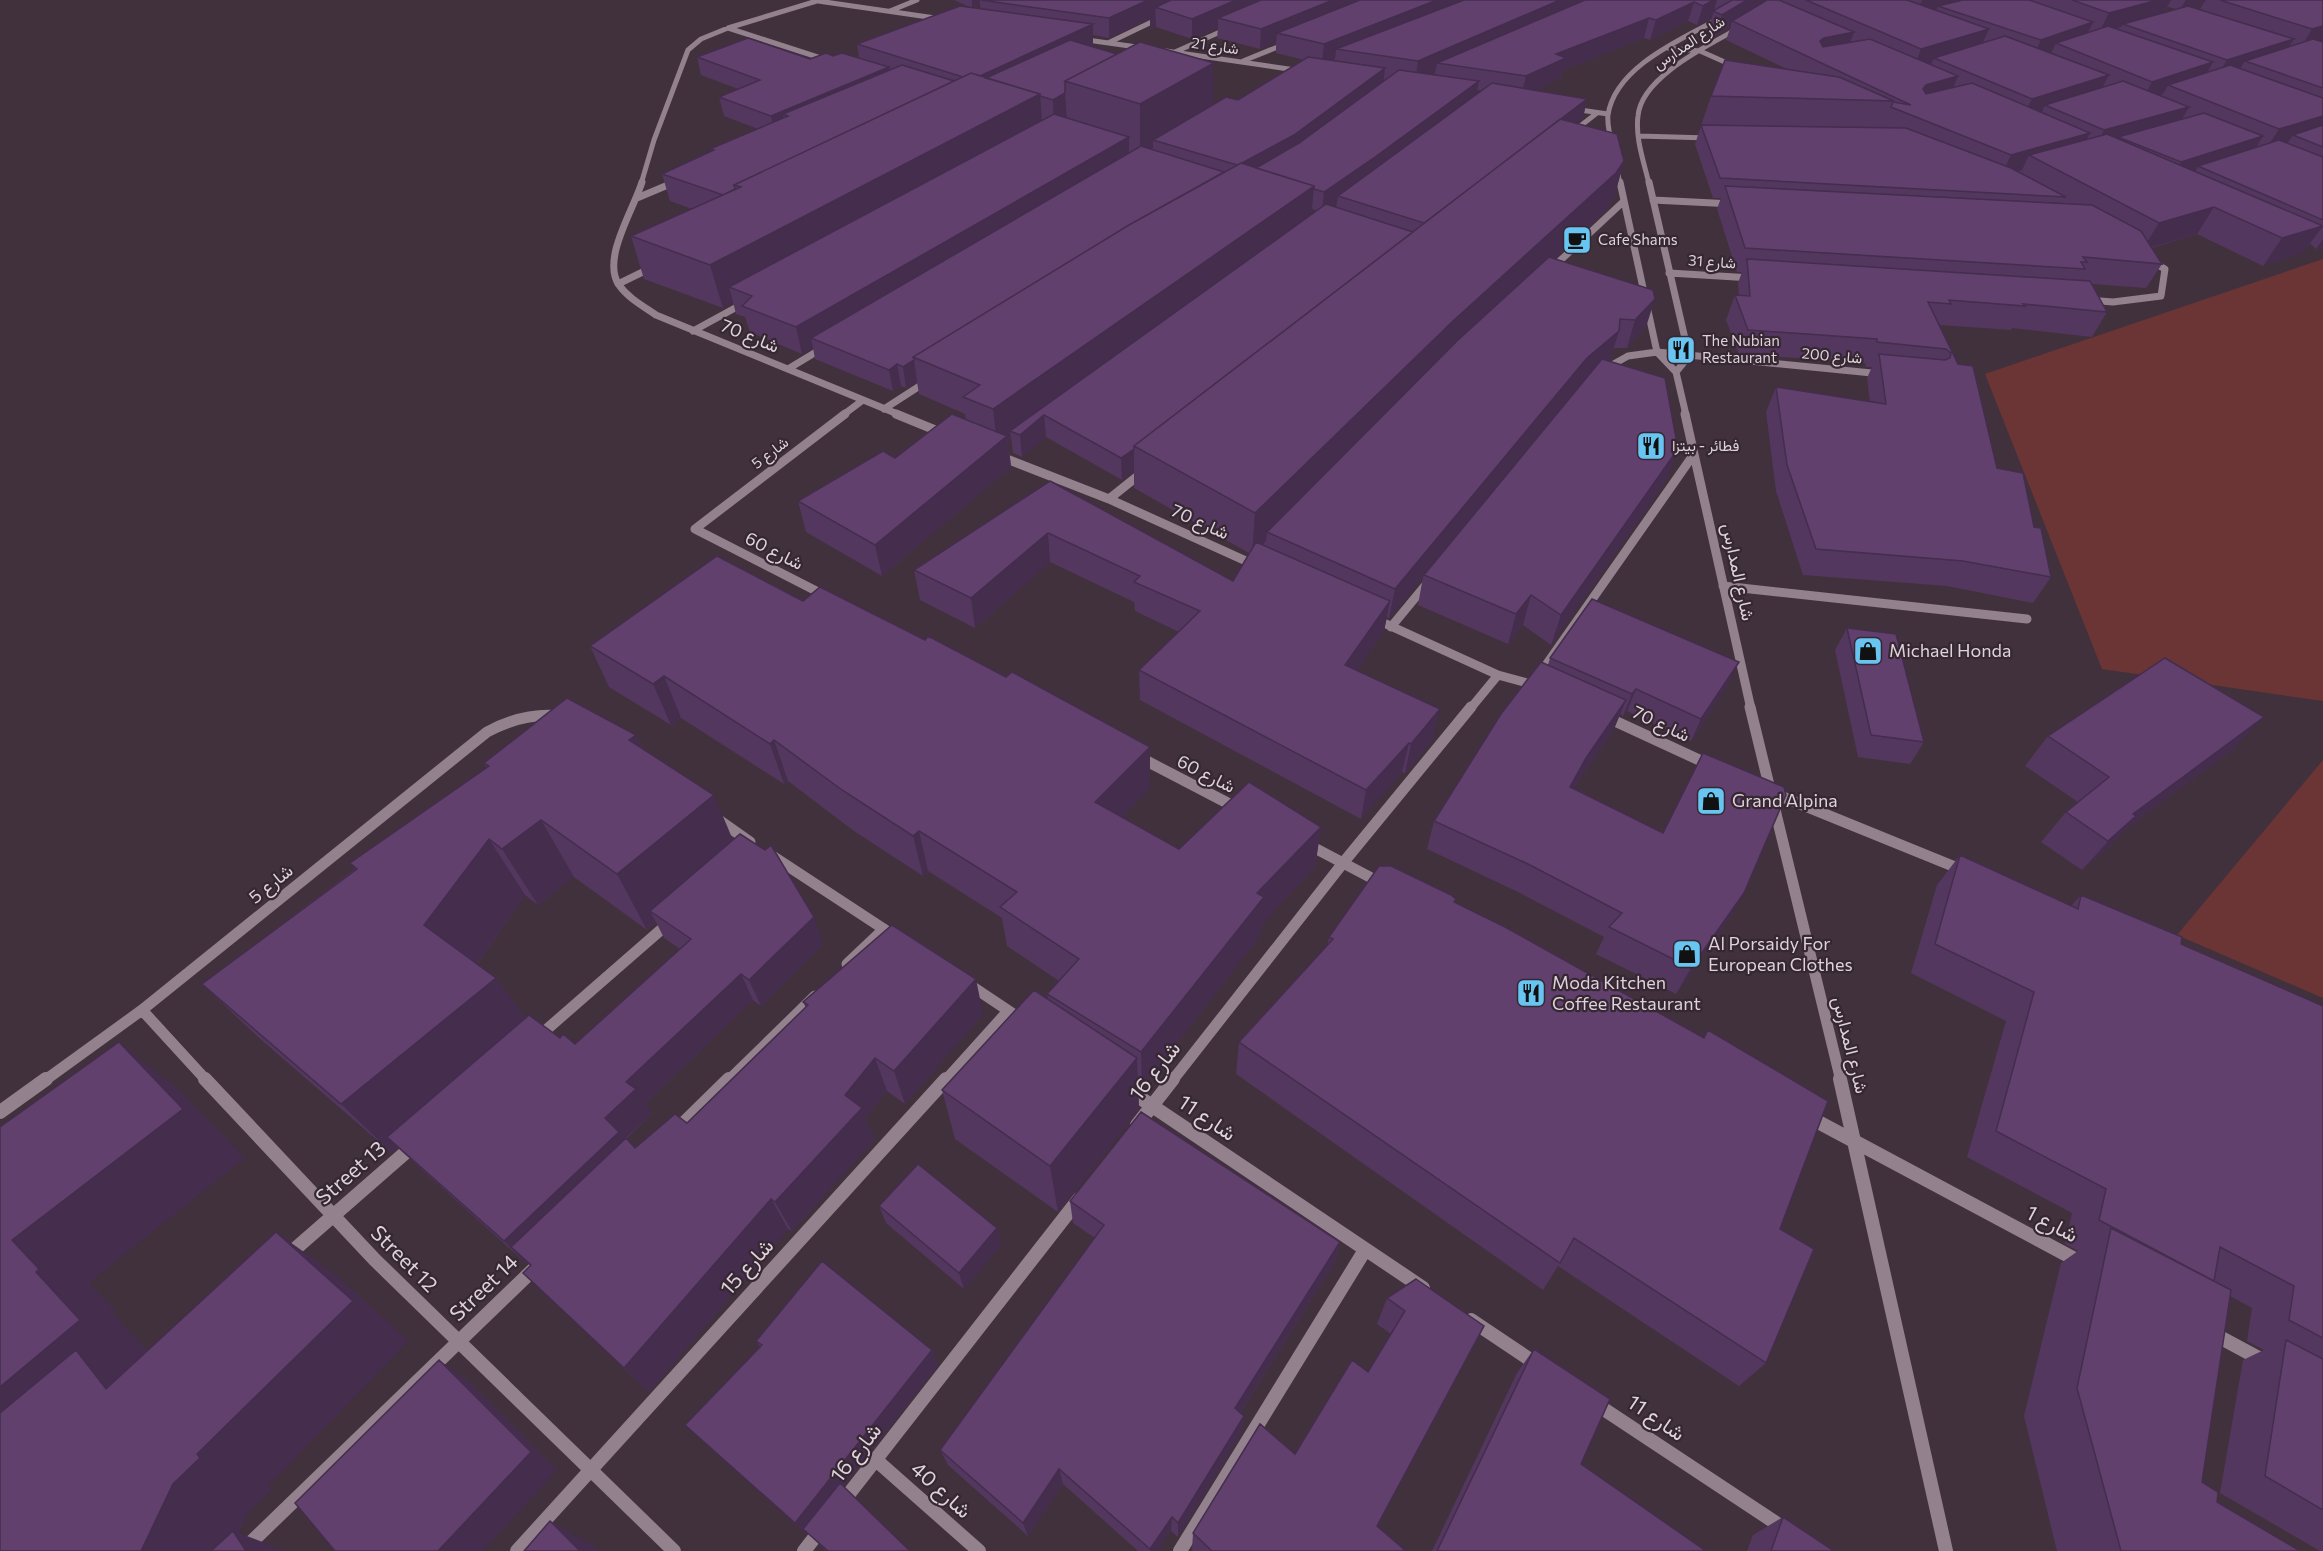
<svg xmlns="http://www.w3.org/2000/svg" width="2323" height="1551" font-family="Commissioner,Vazirmatn,sans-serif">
<rect width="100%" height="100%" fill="#41313c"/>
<path fill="#6b3536" d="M2323,259V701L2102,669L1985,374Z
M2323,760V998L2177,935Z"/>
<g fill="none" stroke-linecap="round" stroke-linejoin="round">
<path stroke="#93818d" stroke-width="5" d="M818,1L942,19
M890,11L917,0
M728,28L830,61
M1080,39L1144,48
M1108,43L1162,17
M1668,48L1700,51L1736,67
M1166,51L1302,71
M1175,52L1229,28
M1243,61L1290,42
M1573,109L1608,114
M1570,134L1597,113
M1638,136L1709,138
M1613,147C1610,137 1607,125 1608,115C1615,66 1684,38 1722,17
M1616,165L1620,184
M641,184L654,140L688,50L701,39L728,28L820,0
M672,184L678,181
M1649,184C1644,162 1635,138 1638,116C1641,77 1709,45 1739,28"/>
<path stroke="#93818d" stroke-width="7" d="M642,182C634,209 601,259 619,285C628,298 643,306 656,315L900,415
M1620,182L1657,352L1676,372L1686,415
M1649,182L1689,356L1676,372
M637,198L675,182
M1653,200L1733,204
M1549,271L1624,201
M1669,273L1752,278
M618,284L653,267
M2088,300L2113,302L2161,296L2165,269L2149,260
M693,331L746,302
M788,369L826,346
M1603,370L1628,356L1657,352L1882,374
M884,409L929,380
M843,415L863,400"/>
<path stroke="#93818d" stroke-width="9" d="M896,414L945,434
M1685,414L1751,709
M999,456L1109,499L1257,566
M1109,499L1144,471
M1723,586L2027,619
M826,596L695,529L845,414
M1373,618L1498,675L1538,686
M1391,627L1429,581
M1539,675L1694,454
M1470,709L1498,675"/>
<path stroke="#93818d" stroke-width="11" d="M1750,707L1841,1081
M1604,716L1710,765
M1139,757L1239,809
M1773,793L1965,871
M716,818L750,842
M1307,844L1383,884
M771,855L896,937
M847,964L884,929
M967,983L1024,1021
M142,1010L207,1081
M538,1037L671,921
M44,1081L142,1010L487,732C511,719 534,713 561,716
M728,1081L815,996
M945,1081L1008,1011
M1172,1081L1343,863L1471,707"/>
<path stroke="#93818d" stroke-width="14" d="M205,1079L375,1260L674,1551
M1840,1079L1946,1551
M1127,1089L1423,1288
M0,1112L46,1079
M1807,1116L2082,1263
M1137,1125L1173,1079
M675,1132L729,1079
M287,1256L413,1146
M1471,1320L1538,1365
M2212,1333L2264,1361
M1593,1402L1785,1529
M876,1460L979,1551
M841,1504L1079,1199
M242,1551L537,1266
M517,1551L946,1079
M804,1551L822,1528
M1180,1551L1365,1250"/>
</g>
<path fill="#53375f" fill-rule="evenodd" d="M954,0H2323V247L2316,249L2312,245L2310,244L2303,253L2263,266L2197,234L2152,248L2162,264L2146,288L2092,284L2107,312L2092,337L2012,328L2011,330L1940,325V326L1958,364L1997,468L2034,527L2051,577L2033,603L1947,586L1803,575L1776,491L1766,412L1776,387L1870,402L1867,378L1872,367H1866L1865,363L1739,354L1726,320L1735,295L1739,296L1738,283L1742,272H1737L1717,209L1721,198H1713L1695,144L1711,96L1787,69L1726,40L1731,26L1716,35L1707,31L1712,17L1697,25L1688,21L1650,40L1644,38L1563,70L1561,78L1535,90L1587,99L1583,118L1576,123L1624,161L1614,198L1606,210L1554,259L1646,327L1627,348H1614L1610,360L1609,361L1667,479L1551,645L1523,625L1508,644L1418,605L1423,577L1389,618L1387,617L1384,631L1357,670L1433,739L1405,773L1402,772L1361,819L1140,700L1139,670L1179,632L1135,611L1134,602L1050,562L975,628L920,600L914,570L1050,481L1233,581L1249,553L1134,488V471L1122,480L1046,437L1022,457L1013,453L1011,437L1008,440L1011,467L882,576L806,532L798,501L895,458L966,420L965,414L919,394L917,382L906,388L901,386L893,391L815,359L813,348L802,354L750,332L745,317L736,314L733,302L723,308L644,279L631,236L692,209L670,201L662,174L711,152L710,149L758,129L724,116L719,97L738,89L701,75L697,57L810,59L833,56L859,58L857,44L972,8ZM2203,4L2200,9L2193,7ZM980,5L981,9L973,8ZM2168,7L2176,9L2165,12ZM1150,19V30L1156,27L1192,39L1218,28L1217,38L1260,49L1276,42V53L1304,60L1238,100L1213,105L1091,46L1093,45V35L1109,38ZM2053,49L2051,53L2046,51ZM1477,90L1482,91L1476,95ZM1337,202L1336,208L1331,206ZM1312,209L1317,211L1311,215Z
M1847,628L1924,742L1910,764L1858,757L1835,650Z
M590,646L1150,788L1122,817L1179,849L1321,827L1315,867L1262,924L1260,936L1142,1088L1138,1086L1139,1109L1058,1212L955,1139L942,1090L1048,999L1047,994L1059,981L1007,946L1002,918L928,871L923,876L854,831L788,781L784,784L681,718L671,725L609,687Z
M1550,658L1728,684L1691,741L1627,711L1623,716L1620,714L1614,729L1573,789L1744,893L1728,920L1676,994L1596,954L1604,937L1518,892L1427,849L1434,821L1548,665Z
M636,735L642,748L733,840L823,944L761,1006L753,1000L645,1104L652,1113L625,1140L635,1148L687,1123L806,1008L803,1002L983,1014L905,1104L887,1091L865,1118L874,1140L792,1231L788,1229L649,1392L523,1273L530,1266L527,1262L526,1263L398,1148L392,1153L258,1037L202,984L355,869L350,863L487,768L484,763ZM574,877L647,930L656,922L664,938L680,949L575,1044L560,1038L525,1018L496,978L477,964L525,895L538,905Z
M2048,736L2236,747L2123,831L2110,846L2082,870L2041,842L2066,812L2078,802L2025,766Z
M1960,855L2071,906L2081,895L2181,944L2323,1006V1551H2320L2220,1493L2243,1360L2264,1350L2247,1341L2252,1308L2230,1296L2202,1482L2217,1502L2300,1551H2057L2024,1416L2061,1263L2078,1251L2065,1244L2072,1213L1967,1157L2006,1021L1911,973L1937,885Z
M1455,902L1703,1038L1708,1030L1780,1229L1766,1363L1739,1386L1558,1266L1543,1290L1236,1074L1239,1042L1327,946L1329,937Z
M1070,1201L1340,1242L1334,1264L1240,1413L1244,1416L1241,1433L1178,1537L1171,1531L1158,1551H1138L1063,1484L1028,1536L948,1465L940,1450L1095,1238L1073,1223Z
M879,1206L997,1228L1001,1245L964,1289L886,1223Z
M1416,1279L1377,1526L1406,1551H1193L1192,1550L1193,1533L1295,1454L1368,1372L1391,1334L1377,1324L1387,1298Z
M756,1341L932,1350L938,1365L843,1486L910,1551H826L807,1532L806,1533L685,1425L760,1347Z
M1534,1349L1581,1464L1706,1551H1432L1517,1373Z
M1783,1517L1834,1551H1747L1753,1535Z"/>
<path fill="#442d4d" d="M972,0H980V5L972,8Z
M1148,0H1190L1155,7L1156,27L1150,30V19L1109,38V18Z
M1236,0H1280L1218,18V28L1192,39V19Z
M1333,0H1380L1277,33L1276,42L1260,49L1261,29Z
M1437,0H1484L1336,49L1335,59L1322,64L1324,44Z
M1560,0H1601L1437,63L1435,73L1415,82L1418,61Z
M1713,0H1717L1712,17L1697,25L1703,6Z
M1747,0H1774L1732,21L1731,26L1716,35L1722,15Z
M1922,0H1979L1938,6L1936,11L1915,17Z
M2158,0H2171L2163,15L2123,24L2121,27L2099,33L2109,13Z
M2186,0H2206L2203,4L2180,10Z
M1694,2L1688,21L1650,40L1656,20Z
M1649,18L1644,38L1563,70L1561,78L1521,97L1526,76L1556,54Z
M2093,22L2085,38L2056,43L2053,49L2033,56L2041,40Z
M1093,24V45L1008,86L972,80Z
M2323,26V43L2300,49L2312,29Z
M1989,29L1980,49L1934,58L1931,64L1913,70L1921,49Z
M1854,32L1847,51L1816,57L1820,41L1824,38Z
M2294,39L2284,54L2245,61L2240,69L2217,76L2227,60Z
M2213,62L2202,81L2168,85L2163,94L2142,100L2152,82Z
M1214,63L1213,112L1153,140V148L1140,155V104Z
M889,67L891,85L788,116L783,114L786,130L775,135L771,116Z
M1385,68L1383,87L1253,176L1239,165Z
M2109,75L2099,94L2045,105L2042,112L2022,118L2032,99Z
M1958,76L1949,97L1914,109L1923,89L1926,85Z
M1479,81L1475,100L1338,196L1337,202L1322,212L1324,192Z
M1065,93L1067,121L1054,127L1053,100Z
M1040,94L1043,134L729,287L733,302L723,308L710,265Z
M1587,99L1583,118L1422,244L1425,224Z
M2189,107L2178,126L2118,137L2114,144L2094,150L2104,130Z
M2323,116V133L2293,135L2287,144L2265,151L2279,129Z
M2090,133L2079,154L2029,155L2022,170L2001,176L2011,155Z
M2263,136L2251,156L2198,166L2194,174L2170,182L2181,162Z
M1129,137V162L811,338L813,348L802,354L796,327Z
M1624,161L1614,198L1606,210L1445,361L1267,532L1266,541L1252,555L1255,513L1453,321Z
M1314,186L1311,220L1010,431L1011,437L1008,440L1011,467L882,576L875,545L997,444L993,409Z
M2214,207L2197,234L2142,250L2159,223Z
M2323,226L2303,253L2263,266L2282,238Z
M2323,239V247L2316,249Z
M1655,299L1646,327L1627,348L1635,320Z
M1619,331L1610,360L1579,387L1424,575L1423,577L1389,618L1395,589L1587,358Z
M914,360L917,382L906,388L903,367Z
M897,364L901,386L893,391L889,370Z
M1044,415L1046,437L1022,457L1020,435Z
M1134,449V471L1122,480L1121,458Z
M1678,449L1667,479L1551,645L1561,615Z
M1048,533L1050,562L975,628L971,598Z
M1531,595L1523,625L1508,644L1516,614Z
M1390,601L1384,631L1341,694L1345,665Z
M1739,662L1728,684L1691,741L1701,719Z
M664,676L681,718L671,725L653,684Z
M1636,689L1627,711L1623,716L1632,694Z
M1626,700L1614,729L1575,786L1559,815L1570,787L1586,758Z
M1440,709L1433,739L1405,773L1411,744Z
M2264,717L2236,747L2123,831L2110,846L2082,870L2133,814Z
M636,735L662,792L629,740Z
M774,740L788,781L784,784L770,744Z
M1409,743L1402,772L1361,819L1366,790Z
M1150,747V788L1098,842L1095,802Z
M714,795L738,852L650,911L656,922L647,930L617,874Z
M541,820L574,877L538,905L502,849Z
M1321,827L1315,867L1262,924L1260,936L1142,1088L1141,1052L1257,893Z
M919,831L928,871L923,876L913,836Z
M489,839L525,895L466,979L424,925Z
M1744,893L1728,920L1676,994L1691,968Z
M814,917L823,944L761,1006L749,980Z
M741,974L753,1000L645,1104L652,1113L511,1247L527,1262L526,1263L504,1241L626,1082Z
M496,978L535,1031L387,1137L398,1148L392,1153L341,1104Z
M976,979L983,1014L905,1104L894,1071Z
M119,1042L182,1093L245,1158L89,1283L116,1311L113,1314L156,1359L0,1497V1387L12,1240Z
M875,1058L887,1091L865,1118L874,1140L792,1231L775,1202L845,1095Z
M1137,1058L1139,1109L1058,1212L1050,1166Z
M771,1199L788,1229L649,1392L624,1368Z
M997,1228L1001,1245L964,1289L959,1273Z
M276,1232L336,1275L409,1341L268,1486L272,1490L248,1513L239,1533L286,1551H141L173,1484L197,1454Z
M1340,1242L1334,1264L1232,1425L1235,1408Z
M932,1350L938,1365L806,1533L795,1523Z
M439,1360L468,1381L557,1470L483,1551H438Z
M1244,1416L1241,1433L1178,1537V1523Z
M1059,1469L1063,1484L1028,1536L1023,1523Z
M1172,1517L1171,1531L1158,1551H1150V1549Z
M550,1521L597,1548L600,1551H580Z"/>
<path fill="#61406e" stroke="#442d4d" stroke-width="1.5" d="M981,0H1148L1109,18Z
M1171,0H1236L1192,19L1155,7L1150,10Z
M1261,0H1333L1261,29L1218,18Z
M1360,0H1437L1324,44L1277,33Z
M1464,0H1560L1418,61L1336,49Z
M1585,0H1713L1703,6L1694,2L1656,20L1649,18L1556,54L1566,58L1526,76L1437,63Z
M1732,0H1747L1722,15L1713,11Z
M1767,0H1779L1854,32L1824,38L1820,41L1823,47L1870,39L1958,76L1926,85L1923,89L1926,94L1972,83L2090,133L2011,155L1891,107L1893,102L1911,105L1732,21Z
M1806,0H1907L1989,29L1921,49Z
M1963,0H2029L2093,22L2041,40L1938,6Z
M2072,0H2158L2109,13Z
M2220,0H2323V26L2312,29Z
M960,6L1093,24L980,76L971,73L963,77L857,44Z
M2188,6L2294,39L2227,60L2123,24Z
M2108,26L2213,62L2152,82L2056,43Z
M2005,36L2109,75L2032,99L1934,58Z
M748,38L810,59L826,53L833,56L842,53L889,67L771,116L719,97L760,80L697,57Z
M2313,39L2323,42V88L2245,61Z
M1070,40L1117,54L1065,81V93L1053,100L1040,96V94L986,78Z
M1140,42L1214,63L1140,104L1065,81Z
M1308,57L1385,68L1294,135L1242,163H1241L1237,165L1153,140L1226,97L1238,100Z
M1725,60L1839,77L1894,101L1711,96Z
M902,65L954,81L734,185L735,189L723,195L662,174L714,150L710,149L788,116L783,114Z
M2230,65L2323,98V116L2279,129L2168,85Z
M1399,70L1479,81L1375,157L1324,192L1314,189V186L1256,168L1299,143Z
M971,73L1040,94L710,265L631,236L741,187L734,185Z
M2123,81L2189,107L2104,130L2045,105Z
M1492,83L1587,99L1424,223L1338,196Z
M2204,113L2263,136L2181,162L2118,137Z
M1054,114L1129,137L796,327L742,306L752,296L729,287Z
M1560,119L1617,134L1624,161L1616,173L1453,321L1255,513L1134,446Z
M1701,125L1906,128L2011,168L2066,197L1720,178Z
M2323,125V147L2293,135Z
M2107,134L2323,226L2282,238L2214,207L2159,223L2029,155Z
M2279,140L2323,157V220L2198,166Z
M1141,146L1224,172L1129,225L913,357L914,360L903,367L897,364L889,370L811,338Z
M1241,163L1314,186L993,409L963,397L980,385L913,357L1129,225Z
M1725,186L2092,205L2141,231L2162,264L2083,257L2087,262H2081L2085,269L1745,248Z
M1326,204L1413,232L1134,446V449L1121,458L1044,415L1020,435L1010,431Z
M1549,257L1653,290L1655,299L1635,320L1620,319L1619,331L1587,358L1395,589L1267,532L1458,340Z
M1747,259L2090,281L2107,312L2023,304L2025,306L1949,300L1951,304L1928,302L1958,364L1973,366L1997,468L2023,473L2034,527L2041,528L2051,577L1963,561L1816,549L1787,465L1776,387L1886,404L1879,354L1945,360L1950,358L1951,353L1946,349L1877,342V339L1748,330L1735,295L1750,296Z
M1602,359L1665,378L1678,449L1561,615L1531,595L1516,614L1424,575Z
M952,414L1007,436L875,545L798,501L883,451L895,458Z
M1050,481L1233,581L1256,542L1390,601L1345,665L1440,709L1411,744L1409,743L1366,790L1139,670L1200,611L1134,582L1140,576L1048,533L971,598L914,570Z
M717,556L803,601L820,587L925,640L928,636L1006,677L1012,672L1150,747L1095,802L1179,849L1249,782L1321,827L1257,893L1264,897L1141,1052L1047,994L1079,959L1000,907L1017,892L919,831L913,836L842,790L774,740L770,744L664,676L653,684L590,646Z
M1592,599L1739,662L1701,719L1636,689L1632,694L1550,658Z
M1847,628L1896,634L1924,742L1871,735Z
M2165,658L2264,717L2133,814L2136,816L2108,841L2066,812L2109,777L2048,736Z
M1541,662L1626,700L1586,758L1570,787L1663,833L1703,753L1784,787L1786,795L1744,893L1691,968L1609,927L1622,913L1528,864L1434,821L1501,714Z
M567,698L636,735L629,740L714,795L617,874L541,820L502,849L489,839L424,925L496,978L341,1104L202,984L357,869L350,863L489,766L484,763Z
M740,834L765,850L771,845L814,917L749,980L741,974L626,1082L636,1089L605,1118L619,1132L504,1241L387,1137L529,1015L560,1038L563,1034L575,1044L691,939L650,911Z
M1960,855L2078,909L2081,895L2182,937L2181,944L2323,1006V1338L2289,1320L2294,1286L2220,1247L2214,1281L2099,1220L2106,1189L1996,1131L2034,992L1935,944Z
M1379,866H1391L1451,895L1456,899L1454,902L1505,927L1704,1038L1708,1030L1828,1101L1780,1229L1814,1249L1766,1363L1574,1238L1560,1263L1239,1042L1333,939L1329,937Z
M892,925L976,979L894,1071L875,1058L845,1095L862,1108L775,1202L771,1199L624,1368L523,1273L531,1265L511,1247L626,1138L635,1148L675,1114L687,1123L808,1005L803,1002Z
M1034,990L1137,1058L1050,1166L942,1090Z
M119,1042L183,1109L12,1240L39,1269L36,1272L80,1320L0,1387V1127Z
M1141,1112L1340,1242L1235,1408L1244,1416L1178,1523L1172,1517L1150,1549L1059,1469L1023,1523L940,1450L1104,1225L1070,1201Z
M918,1164L997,1228L959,1273L879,1206Z
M2111,1228L2231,1290L2202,1482L2218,1492L2217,1502L2300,1551H2121L2077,1388Z
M276,1232L353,1301L197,1454L200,1458L173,1484L141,1551H0V1413L76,1350L106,1389Z
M822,1261L932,1350L795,1523L685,1425L762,1345L756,1341Z
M1416,1279L1484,1326L1377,1526L1406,1551H1212L1193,1533L1260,1424L1295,1454L1352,1360L1368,1372L1405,1311L1387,1298Z
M2286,1340L2323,1359V1510L2265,1476Z
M1534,1349L1610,1399L1581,1464L1706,1551H1437Z
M439,1360L531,1452L438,1551H335L295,1503Z
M840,1483L910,1551H828L803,1529Z
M1783,1517L1834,1551H1771Z
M550,1521L580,1551H524Z
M233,1531L246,1551H211Z"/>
<defs>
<g id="cafe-square" transform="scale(1.5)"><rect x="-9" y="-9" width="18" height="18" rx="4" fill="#68c4f0" stroke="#362732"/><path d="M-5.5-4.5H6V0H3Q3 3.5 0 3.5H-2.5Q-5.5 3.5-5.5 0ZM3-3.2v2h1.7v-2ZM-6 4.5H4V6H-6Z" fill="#111"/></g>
<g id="restaurant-square" transform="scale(1.5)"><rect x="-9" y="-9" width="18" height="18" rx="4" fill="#68c4f0" stroke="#362732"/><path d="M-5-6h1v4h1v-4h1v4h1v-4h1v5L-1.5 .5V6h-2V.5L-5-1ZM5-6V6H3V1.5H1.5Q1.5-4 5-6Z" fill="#111"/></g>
<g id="shop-square" transform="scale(1.5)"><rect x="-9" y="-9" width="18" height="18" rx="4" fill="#68c4f0" stroke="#362732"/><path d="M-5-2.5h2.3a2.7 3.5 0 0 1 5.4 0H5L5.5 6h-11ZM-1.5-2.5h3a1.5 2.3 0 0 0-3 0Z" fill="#111"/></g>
</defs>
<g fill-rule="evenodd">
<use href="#cafe-square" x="1577" y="240"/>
<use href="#restaurant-square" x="1681" y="350"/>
<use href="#restaurant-square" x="1651" y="446"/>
<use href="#shop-square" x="1868" y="651"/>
<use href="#shop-square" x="1711" y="801"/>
<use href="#shop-square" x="1687" y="954"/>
<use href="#restaurant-square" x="1531" y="993"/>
</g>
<g text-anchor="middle" stroke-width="4.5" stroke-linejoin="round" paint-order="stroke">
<g font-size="15" fill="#ddd3da" stroke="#362732">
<text transform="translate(1689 43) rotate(-34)" y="5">شارع المدارس</text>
<text transform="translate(1215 46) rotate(8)" y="5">شارع 21</text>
<text transform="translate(1712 262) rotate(4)" y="5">شارع 31</text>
<text transform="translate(1832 356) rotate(5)" y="5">شارع 200</text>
<text transform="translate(770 453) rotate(-37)" y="5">شارع 5</text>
</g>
<g font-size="15" fill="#ddd3da" stroke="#362732" text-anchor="start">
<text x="1598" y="245">Cafe Shams</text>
<text x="1702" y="346">The Nubian<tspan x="1702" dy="17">Restaurant</tspan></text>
<text x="1672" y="451">فطائر - بيتزا</text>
</g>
<g font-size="18" fill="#ddd3da" stroke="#362732">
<text transform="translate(750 336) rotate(22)" y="6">شارع 70</text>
<text transform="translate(1200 522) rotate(24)" y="6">شارع 70</text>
<text transform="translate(774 551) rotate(27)" y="6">شارع 60</text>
<text transform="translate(1738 572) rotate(78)" y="6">شارع المدارس</text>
<text transform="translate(1661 724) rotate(25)" y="6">شارع 70</text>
<text transform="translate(1206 774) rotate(27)" y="6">شارع 60</text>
<text transform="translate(271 884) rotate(-39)" y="6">شارع 5</text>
<text transform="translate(1850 1045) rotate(76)" y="6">شارع المدارس</text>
</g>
<g font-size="18" fill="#ddd3da" stroke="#362732" text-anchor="start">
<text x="1889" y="657">Michael Honda</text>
<text x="1732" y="807">Grand Alpina</text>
<text x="1708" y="950">Al Porsaidy For<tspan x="1708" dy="21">European Clothes</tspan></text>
<text x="1552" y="989">Moda Kitchen<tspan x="1552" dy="21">Coffee Restaurant</tspan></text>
</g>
<g font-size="21" fill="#ddd3da" stroke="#362732">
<text transform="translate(1155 1071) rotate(-52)" y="7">شارع 16</text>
<text transform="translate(1207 1118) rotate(34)" y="7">شارع 11</text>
<text transform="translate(351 1173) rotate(-41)" y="7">Street 13</text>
<text transform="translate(2052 1224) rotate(28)" y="7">شارع 1</text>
<text transform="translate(404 1259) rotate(45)" y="7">Street 12</text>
<text transform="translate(747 1267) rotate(-48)" y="7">شارع 15</text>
<text transform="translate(484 1288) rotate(-44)" y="7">Street 14</text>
<text transform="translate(1656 1418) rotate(34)" y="7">شارع 11</text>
<text transform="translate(856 1453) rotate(-52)" y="7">شارع 16</text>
<text transform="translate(941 1490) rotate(42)" y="7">شارع 40</text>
</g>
</g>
</svg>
